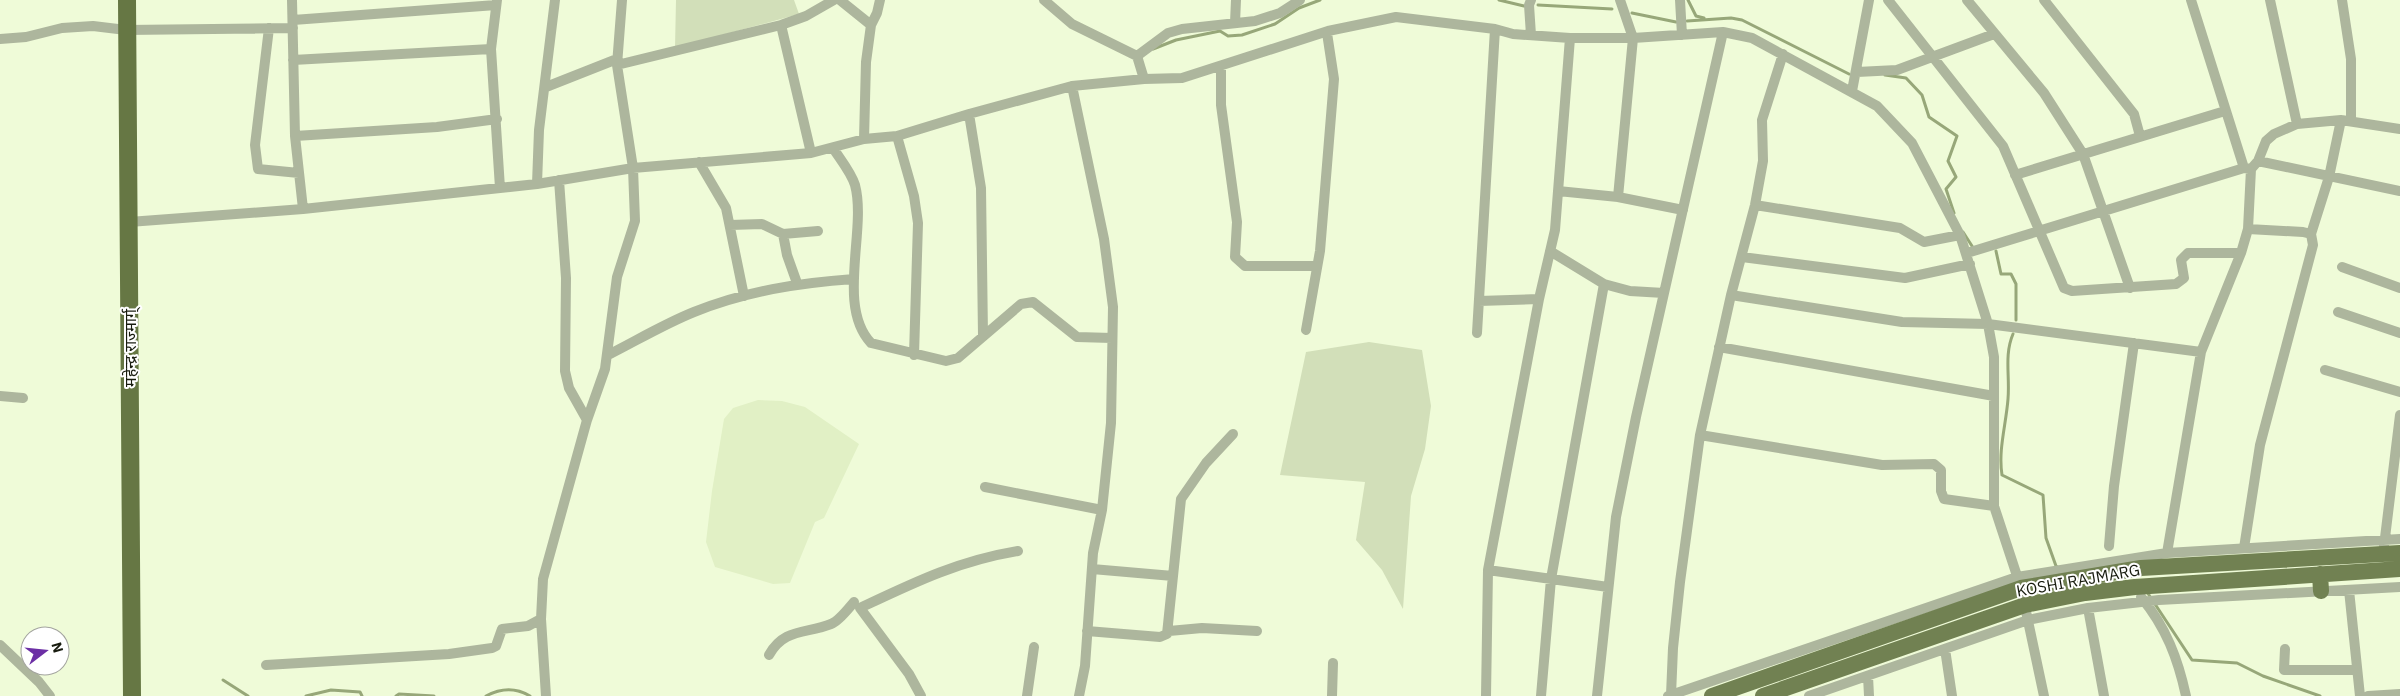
<svg xmlns="http://www.w3.org/2000/svg" width="2400" height="696" font-family="'IBM Plex Sans','Noto Sans Devanagari',sans-serif">
<rect width="100%" height="100%" fill="#effbd8"/>
<path fill="#e1f0c5" d="M758,400L782,401L805,407L859,444L824,518L815,522L790,583L773,584L715,567L706,542L712,491L724,419L733,408Z"/>
<path fill="#d2dfb9" d="M676,0H794L799,14L675,48Z
M1369,342L1422,350L1431,406L1425,449L1411,496L1403,609L1382,570L1356,540L1365,482L1280,475L1306,352Z"/>
<g fill="none" stroke-linecap="round" stroke-linejoin="round">
<path stroke="#97a779" stroke-width="3" d="M1499,0L1524,6
M1688,0L1696,16L1704,18
M1538,5L1612,9
M1632,13L1676,22
M1687,21L1731,18L1742,20L1849,74
M1153,49L1176,40L1220,31L1228,36L1242,35L1275,24L1299,8L1320,0
M1885,75L1906,78L1922,95L1929,117L1957,136L1948,161L1956,177L1946,189L1954,213
M1963,232L1972,246
M1996,251L2001,274H2011L2016,284V320
M2013,334C2004,355 2010,376 2008,399C2006,425 1998,450 2002,475L2043,495L2046,538L2056,566L2059,568
M2147,592L2192,660L2237,663L2263,676L2320,696
M223,680L248,696
M306,696L331,690L360,692L362,696
M396,696L399,694L434,696
M486,696C501,688 515,687 530,696"/>
<path stroke="#adb69d" stroke-width="10" d="M292,0L295,136L303,209
M497,0L491,49L500,188
M840,0L871,25L866,62L864,139
M1044,0L1072,24L1137,56L1144,79
M1531,0L1529,5L1531,35
M1680,0L1682,35
M1888,0L2003,146L2064,288L2072,291L2176,284L2184,278L2181,260L2188,253H2241
M1967,0L2044,93L2083,154L2130,288
M2044,0L2134,114L2140,136
M2191,0L2244,168
M2270,0L2297,124
M2342,0L2351,59V121
M293,20L496,5
M1235,23L1236,0
M781,25L811,153
M871,25L877,13L880,0
M269,28L255,145L258,169L299,173
M0,39L26,37L62,28L93,26L126,30L293,28
M1137,56L1168,33L1182,29L1255,21L1280,13L1300,0
M293,60L491,49
M617,65L781,25L806,16L834,0
M1221,68V105L1237,222L1235,257L1245,266H1317
M1857,72L1897,70L1994,34
M1072,86L1104,239L1113,307L1111,423L1102,510L1093,553L1085,666L1079,696
M546,87L617,59
M1852,91L1869,0
M969,114L981,188L983,335
M295,136L437,127L497,119
M897,136L914,196L918,223L914,355
M833,148C840,159 851,172 855,185C867,230 836,306 871,343L946,361L958,358L1021,304L1033,302L1077,337L1112,338
M2258,161L2400,191
M699,162L726,208L744,296
M2015,175L2225,111
M559,180L566,278L565,371L569,388L587,420
M537,184L539,130L555,0
M1558,191L1618,197L1683,210
M1618,197L1633,38L1620,0
M1755,205L1900,228L1924,242L1960,235
M129,222L303,209L537,184L633,168L811,153L864,139L897,136L969,114L1072,86L1144,79L1182,78L1328,31L1396,17L1495,29L1513,34L1570,38H1633L1723,32L1752,38L1877,106L1912,143L1960,235L1988,324L1994,357V506L2021,588L2044,696
M730,225L762,224L783,234L818,231
M783,234L787,255L797,283
M2311,234L2329,177L2341,120
M1550,251L1604,284L1630,291L1664,293
M1967,253L2244,168L2251,169
M1742,257L1905,278L1970,264
M2342,267L2400,288
M1731,295L1902,322L1988,324L2201,352
M1479,301L1539,299
M2338,312L2400,333
M1306,330L1320,251L1334,79L1327,33
M1477,333L1495,29
M1719,347L1994,396
M608,355C636,341 664,324 694,312C746,291 798,283 854,279
M2325,370L2400,392
M0,396L23,398
M1700,435L1882,465L1934,464L1941,470V491L1944,499L1994,506
M985,487L1102,510
M2109,546L2114,486L2134,343
M2384,546L2400,415
M2244,548L2260,445L2313,245L2311,234L2303,232L2248,229L2251,169L2258,161L2266,141L2274,134L2297,124L2341,120L2400,129
M2167,553L2201,352L2241,253L2248,229
M1092,569L1173,576
M1488,570L1608,587
M2349,590L2360,696
M2141,597C2166,627 2178,659 2186,696
M2088,608L2104,696
M1087,631L1160,637L1167,634L1181,499L1206,463L1233,434
M1169,631L1202,628L1257,631
M0,645L39,682L50,696
M1945,649L1952,696
M2285,649L2284,670H2357
M769,655C784,628 806,634 831,624C839,621 848,609 854,602
M266,665L449,654L492,648L496,646L502,629L528,626L541,619
M1868,676L1869,696
M1671,695L1673,648L1680,582L1700,435L1731,295L1755,205L1763,161L1762,120L1783,54
M546,696L541,619L543,579L587,420L605,369L617,277L635,221L633,168L617,65L622,0
M921,696L909,674L860,608C915,582 958,561 1018,551
M1027,696L1034,647
M1332,696L1333,663
M1486,696L1488,570L1539,299L1555,230L1570,38
M1541,696L1551,579L1604,284
M1597,696L1616,517L1636,417L1723,32
M1668,696L2017,577L2167,553L2400,539
M1809,696L2028,620L2088,608L2159,600L2400,587
M2368,696L2400,694"/>
<path stroke="#718152" stroke-width="16" d="M2320,574L2321,591
M1712,696L2021,588L2141,568L2400,553
M1763,696L2025,605L2085,593L2135,587L2400,569"/>
<path stroke="#674" stroke-width="18" d="M127,0L132,696"/>
</g>
<g text-anchor="middle" stroke-width="4" stroke-linejoin="round" paint-order="stroke">
<g font-size="16" fill="#181c0f" stroke="#fff">
<text transform="translate(130 348) rotate(-90)" y="6">महेन्द्र राज्मार्ग्</text>
<text transform="translate(2078 580) rotate(-10)" y="6">KOSHI RAJMARG</text>
</g>
</g>
<g transform="translate(45 651) rotate(74)"><circle r="24" fill="#ffffff" stroke="#a3a49f"/>
<path d="M0-4L9 19L0 12L-9 19Z" fill="#6c2fa5"/>
<text y="-8" font-size="14" font-weight="bold" text-anchor="middle" fill="#181c0f">N</text>
</g>
</svg>
